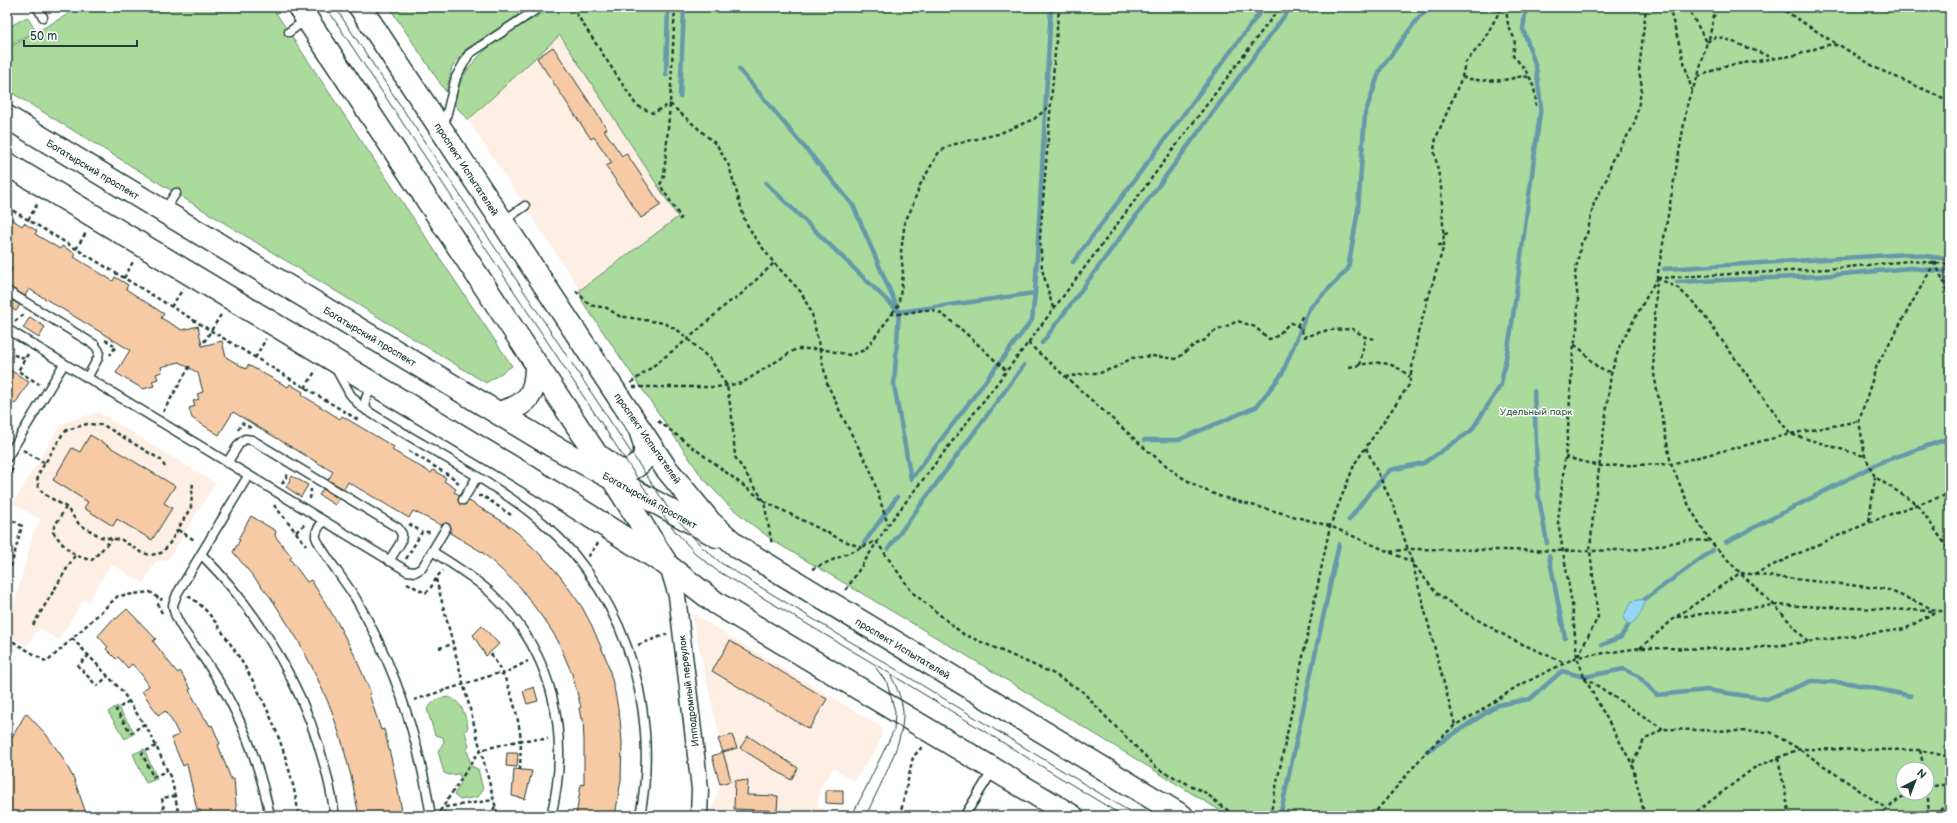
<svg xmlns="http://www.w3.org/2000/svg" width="1957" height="823" font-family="'Balsamiq Sans',sans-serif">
<rect width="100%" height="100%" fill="#fff"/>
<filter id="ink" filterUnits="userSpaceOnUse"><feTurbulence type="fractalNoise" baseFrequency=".025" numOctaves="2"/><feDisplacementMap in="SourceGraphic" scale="8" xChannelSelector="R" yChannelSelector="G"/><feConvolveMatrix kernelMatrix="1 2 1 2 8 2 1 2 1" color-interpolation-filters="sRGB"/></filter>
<g filter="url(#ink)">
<path fill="#fdefe4" d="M560,34L678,217L580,290L468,120Z
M98,412L215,483L169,559L155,562L143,583L111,564L88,602L83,600L59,640L39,628L27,646L7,634V613L16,598L34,531L41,520L13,503L61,424Z
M691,613L883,728L878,747L854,781L834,768L820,788L817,806L828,811L826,816H710L720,784L712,756L723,752Z"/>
<path fill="#aadb9c" stroke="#648c68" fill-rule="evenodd" d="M77,7H272L512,366L486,383L7,90V49L68,14Z
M389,7H520L517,16L466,49L452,67L446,92Z
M553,7H1950V816H1229L959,651L775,542L750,523L727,504L702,477L582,301L580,290L678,217L560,35L468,120L453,103C458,89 462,75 472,64C492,39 526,24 553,7ZM1903,769H1927V793H1903Z
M27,17L36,31L7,47V28Z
M449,697C463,703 464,713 468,727L465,732L469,746L467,749L471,766L478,769L483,790L478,797L460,800L454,795L462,781L459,774L449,775L444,773L438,751L444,742L443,737L435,735L427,709C433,701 438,698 449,697Z
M117,706L135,733L125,739L108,712Z
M144,749L157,779L146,783L133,754Z"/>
<path fill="#96d7f7" stroke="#6699a9" d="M1645,599C1643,611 1639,619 1628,626L1623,617L1632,601Z"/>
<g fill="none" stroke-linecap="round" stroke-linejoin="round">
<path stroke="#6699a9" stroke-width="4.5" d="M739,69L853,205L899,312L1035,293L1051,7
M666,75L668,7
M680,97L684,7
M766,183L899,312L894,385L911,479
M1073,262L1264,7
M1664,269L1908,254L1950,259
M1677,282L1821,276L1911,268L1950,272
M1042,343L1291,7
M1534,391L1538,493L1547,543
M1144,440H1178L1256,407L1282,374L1309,309L1348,269L1358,210L1365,114L1380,70L1419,17L1433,7
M911,479L1032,320L1035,293
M1349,520L1370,492L1390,470L1424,463L1471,431L1501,385L1511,331L1541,106L1536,67L1523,29L1526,7
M1726,542L1881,462L1950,438
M864,543L897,497
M888,549L1024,365
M1549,556L1565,638
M1645,599L1713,550
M1602,645L1621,637L1628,626
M1427,751L1498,705L1530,699L1562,671L1584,677L1624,669L1638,676L1657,695L1707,690L1767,699L1811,681L1849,683L1911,696
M1280,816L1339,544"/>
</g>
<path fill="#f7caa6" stroke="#1f3d34" d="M553,47L607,129L604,130L622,156L626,153L661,205L641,218L606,166L612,163L594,137L591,139L537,58Z
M7,216L22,226L24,223L37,231L35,234L60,249L62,246L76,254L74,257L113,281L115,277L128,285L126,289L164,314L161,318L182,330L198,326L202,346L222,341L226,357L246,369L248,365L288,387L290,384L303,392L302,395L340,419L342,416L394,447L392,450L431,473L433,470L446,478L444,481L456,489L454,492L460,495L458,500L460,504L465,505L469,501L502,521L518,533L545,559L560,576L582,607L592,626L607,661L614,687L620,719L622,742L621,780L615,816H576L581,784L584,785V741L583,718L581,719L579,708L581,707L572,674L558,641L550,628L520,587L482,552L450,533L451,528L449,524L446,523L441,525L413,511L409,518L348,482L344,489L328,480L333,472L233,412L219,435L192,418L189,408L195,406L193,401L199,399L197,394L203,392L198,373L179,362L161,367L162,372L156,374L158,379L152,381L154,386L143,389L116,373L130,350L29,289L25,296L7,286V278L12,269L7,265Z
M7,297L20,305L16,311L7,306Z
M30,317L45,327L39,338L23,328Z
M7,368L29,382L15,404L7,399Z
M90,435L175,486L164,503L172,508L152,540L117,519L113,526L84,508L88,502L53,480L72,448L80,452Z
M292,476L308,485L301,497L286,487Z
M323,489L339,499L335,505L319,495Z
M251,516L276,531L275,536L292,557L290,559L307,582L311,580L336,620L354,654L371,693L369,694L381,730L384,729L394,770L403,816H359L352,780L342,742L331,709L314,671L298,640L271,598L233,552L240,540L238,539Z
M127,609L156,639L153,641L172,666L178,673L180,671L191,689L189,690L205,719H206L210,726L212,725L220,744L218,745L231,779H234L237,816H201L200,810H197L187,764L183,766L171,738L179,735L172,721L166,711L158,715L142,691L149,686L142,675L132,664L128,668L118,657L116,659L106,649L108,647L98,636L114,618L116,619Z
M482,626L499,644L486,656L473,635Z
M730,641L827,699L809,729L712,671Z
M534,687L538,701L527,704L523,691Z
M26,713L45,733L61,755L74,779L87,816H7V746Z
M732,735L737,748L723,752L718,739Z
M748,736L798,768L791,780L740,748Z
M723,752L731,781L720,784L712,756Z
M507,753H518L517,767L506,766Z
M514,769L532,771L525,799L512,796Z
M735,780L748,781L747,795L778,796L777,811L734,809Z
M826,790H843V804L826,803Z"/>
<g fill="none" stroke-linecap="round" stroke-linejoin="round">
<g stroke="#1f3d34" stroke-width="11">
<path id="service" d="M37,7L43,17
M289,32L307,19
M444,125L456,77L469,54L540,7
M164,211L176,193
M502,222L525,206
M7,291L95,345L99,351L98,358L87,378
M7,329L407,571L415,572L422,568L446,528
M335,367L350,394L360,406C415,442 475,471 527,510C621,580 662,703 640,816
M367,411C363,400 366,391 378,389
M7,458L64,364
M227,463L239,444L245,439L252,440L398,528L402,534L401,542L389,561
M248,476L177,594C176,597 174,602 173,605C173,620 196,647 205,660C237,706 259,761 270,816
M463,500L477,477
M323,521C320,526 315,531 316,537C317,545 349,587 356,599C395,666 419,739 431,816
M432,551C453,565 474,577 492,594C554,653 571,735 551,816
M201,554C272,625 320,716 335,816
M965,815L993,770"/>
</g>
<g stroke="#1f3d34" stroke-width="19">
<path id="minor" d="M668,566L677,596L700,789L699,816"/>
</g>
<g stroke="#1f3d34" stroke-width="25">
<path id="secondary" d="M299,7L614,481L668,566L716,603L1072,816
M360,7L665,467L710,522L738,547L1182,816
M7,117L551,445L717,536
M7,164L530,478L664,563
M498,413C527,406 536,395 536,366
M602,458C607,462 613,468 620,470C627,472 630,470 635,467C649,458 646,446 641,433"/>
</g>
<path stroke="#1f3d34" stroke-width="2.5" stroke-dasharray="4 3" stroke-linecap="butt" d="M572,7L636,105L653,113L670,104
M675,7L670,104L664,176L660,185L681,218L677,222
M1506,7L1508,25L1515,40L1513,56C1528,71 1536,84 1536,106
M1669,7L1692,91
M1687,7L1707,42L1698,76L1688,101L1657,278L1653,344L1654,374L1671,464L1689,506L1710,541L1740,573L1774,605L1808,642
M1779,7L1838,45
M1709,39L1716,7
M1707,42L1715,37L1723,38L1776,59
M1462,77C1475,81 1490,81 1503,80C1514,79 1521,74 1531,78
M1698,77L1724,66L1797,55L1826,45H1839L1878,69L1950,101
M670,104L717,145L729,166L745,221L755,238L774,263L801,292L812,314L827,383L843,418L870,469L888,525
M7,207L360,421
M28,220L38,203
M1444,234L1449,233
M1438,245H1444
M76,249L87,231
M1935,262L1877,365L1859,421L1865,456L1875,477L1917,504L1950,551
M1935,262L1950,297
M124,278L134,260
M1657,278L1827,269L1909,261L1950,264
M1657,278L1678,288L1697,306L1790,434L1864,456
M576,291L590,305L607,308L619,316L664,323L679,331L711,360L727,386L732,417L735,457L764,501L772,545
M1424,299H1428
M171,307L183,289
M1053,308L1042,269L1040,238L1058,16L1061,7
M892,313L898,306L902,284L903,273L901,252L905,221L910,212L920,185L939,152L951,145L998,134L1034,119L1050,106
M15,321L25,314
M1297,326L1303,315
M105,340L116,346L110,355
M204,342L222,313
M1028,343L1148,451L1178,475L1202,489L1222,497L1330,526L1412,562L1436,593L1464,612L1511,639L1565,663
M1574,345C1589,352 1595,374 1612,371
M7,353L25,358
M28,354L18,371L39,384
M255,358L266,339
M1360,365L1365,337
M1349,367C1375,362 1389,358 1410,377
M1065,377L1091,373H1100L1116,367L1132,358L1152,356L1177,359L1194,345L1205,340L1211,333L1238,321L1255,327L1269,339C1280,338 1283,326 1292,323L1301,328L1304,337L1328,330L1353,329L1365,337L1375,339
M631,383L688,339L729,302L737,298L774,263
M633,387H717L742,383L796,349H821L850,355L865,350L892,314C905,315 919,309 932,310C946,311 992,359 1006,370
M305,388L316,370
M163,412L191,364
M658,421L764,501L842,540L863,548
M238,430L242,423L251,428
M1366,448L1394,507L1412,562L1455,725
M23,450L45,463
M409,451L455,479L459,484
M1565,457L1600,466L1671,464L1790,434L1859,421
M165,467L161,460L103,425L87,424L67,430L62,435L39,473L37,481L39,488L44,494L66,507L79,524L101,537L122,540L142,553L151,555L161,553L168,546L191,507L193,481
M7,478L13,468
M282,484L288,474
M478,496H483L511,515
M310,499L311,489
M274,505L306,545
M66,507L53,529V532C65,547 72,557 92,560L112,539
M7,517L22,526L7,581
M1869,521L1875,477
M409,524L422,532
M178,530L196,541
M296,532L305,524V522
M1390,552L1408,549L1590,551L1642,549L1686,540L1710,541
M588,557L598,543
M406,559L422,532H431
M812,569L876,541L912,592L963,634L1052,673L1082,691L1107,718L1158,769L1206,793L1221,806L1237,816
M1754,574C1819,544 1882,514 1950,494
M436,579L498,816
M407,583L425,593C433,589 434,577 443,571
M846,590L888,525L1028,343L1280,7
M188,596C204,605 215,621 225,636C263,690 289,751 299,816
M162,613L158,605L162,598
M1677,617L1774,605L1935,611
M33,625L75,555
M7,638L47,662L118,596L150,592L161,600
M72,638L122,691L151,735L172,781L179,816
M638,645L667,634
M439,648L453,644
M1640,648L1676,617L1740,573L1886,589L1937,611H1950
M491,654L503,674L528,661
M89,655L78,666L97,686L108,676
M1578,656L1598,617L1590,551L1593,516L1611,374L1620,345L1656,280
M1584,677L1663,729
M414,700L499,673L503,674C513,696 518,716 521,740L481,750L478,753L440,811L454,816
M129,701L116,710L131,733L144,724
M156,746L142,753L153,777L167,771
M1920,750L1924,769
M1778,758L1790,816
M1633,763L1644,740L1663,729L1770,732L1799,749L1887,809
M520,770L521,740L548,739
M1927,784L1929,816
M1927,787L1950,784
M445,807L494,800
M165,816L162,798L175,796
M489,816L495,807
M900,816L913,757L922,747
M1270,816L1330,526L1355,463L1409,385L1418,333L1444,245L1441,186L1434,150L1436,138L1462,77L1465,63L1482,43L1502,7
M1372,816L1427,751L1455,725L1479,712L1516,687L1577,657L1640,648L1745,649L1808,642L1905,629L1937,611
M1645,816L1632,764L1584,677L1577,657L1572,604L1558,522L1568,430L1573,351L1577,330L1578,300L1575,274L1581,244L1587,234L1594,203L1608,176L1612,160L1633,127L1636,118L1642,87L1639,71L1646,7
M1691,816L1754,768L1799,749L1920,750L1950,757
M1879,816L1900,798L1912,793
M1935,816L1950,800"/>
<use href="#service" stroke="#fff" stroke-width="8"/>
<use href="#minor" stroke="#fff" stroke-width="16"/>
<use href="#secondary" stroke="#fff" stroke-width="22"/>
<path stroke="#1f3d34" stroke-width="1" d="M326,7L654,503L675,531L695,553L716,570L871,662L1123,816
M335,7L670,511L702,547L721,563L1137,816
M852,816L894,730L895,711L887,683L876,668
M866,816C878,788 902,747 903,717C904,704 897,687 891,676"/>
</g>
</g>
<g text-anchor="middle" stroke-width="3" stroke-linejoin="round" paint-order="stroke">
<g font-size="10" fill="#1f3d34" stroke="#fff">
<text transform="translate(93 169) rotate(31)" y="4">Богатырский проспект</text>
<text transform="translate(467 169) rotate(57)" y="4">проспект Испытателей</text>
<text transform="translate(370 336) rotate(31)" y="4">Богатырский проспект</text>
<text transform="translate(648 438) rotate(55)" y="4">проспект Испытателей</text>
<text transform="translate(650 500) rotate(29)" y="4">Богатырский проспект</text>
<text transform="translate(903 648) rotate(31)" y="4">проспект Испытателей</text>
<text transform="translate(688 691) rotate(-97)" y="4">Ипподромный переулок</text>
</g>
<g font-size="10" fill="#42644e" stroke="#fff">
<text x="1536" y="415">Удельный парк</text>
</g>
</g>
<rect width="1957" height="823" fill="none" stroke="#fff" stroke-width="24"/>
<rect x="12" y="12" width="1933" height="799" fill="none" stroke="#1f3d34" stroke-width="1.5" filter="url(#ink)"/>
<g transform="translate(1915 781) rotate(42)"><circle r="19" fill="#ffffff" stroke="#a5b1ae"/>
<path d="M0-3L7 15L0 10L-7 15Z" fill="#1f3d34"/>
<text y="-6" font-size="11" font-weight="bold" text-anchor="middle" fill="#1f3d34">N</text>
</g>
<path d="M24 40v6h113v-6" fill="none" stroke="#1f3d34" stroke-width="2"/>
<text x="30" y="40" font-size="12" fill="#1f3d34" stroke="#ffffff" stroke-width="3" paint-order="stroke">50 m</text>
</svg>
